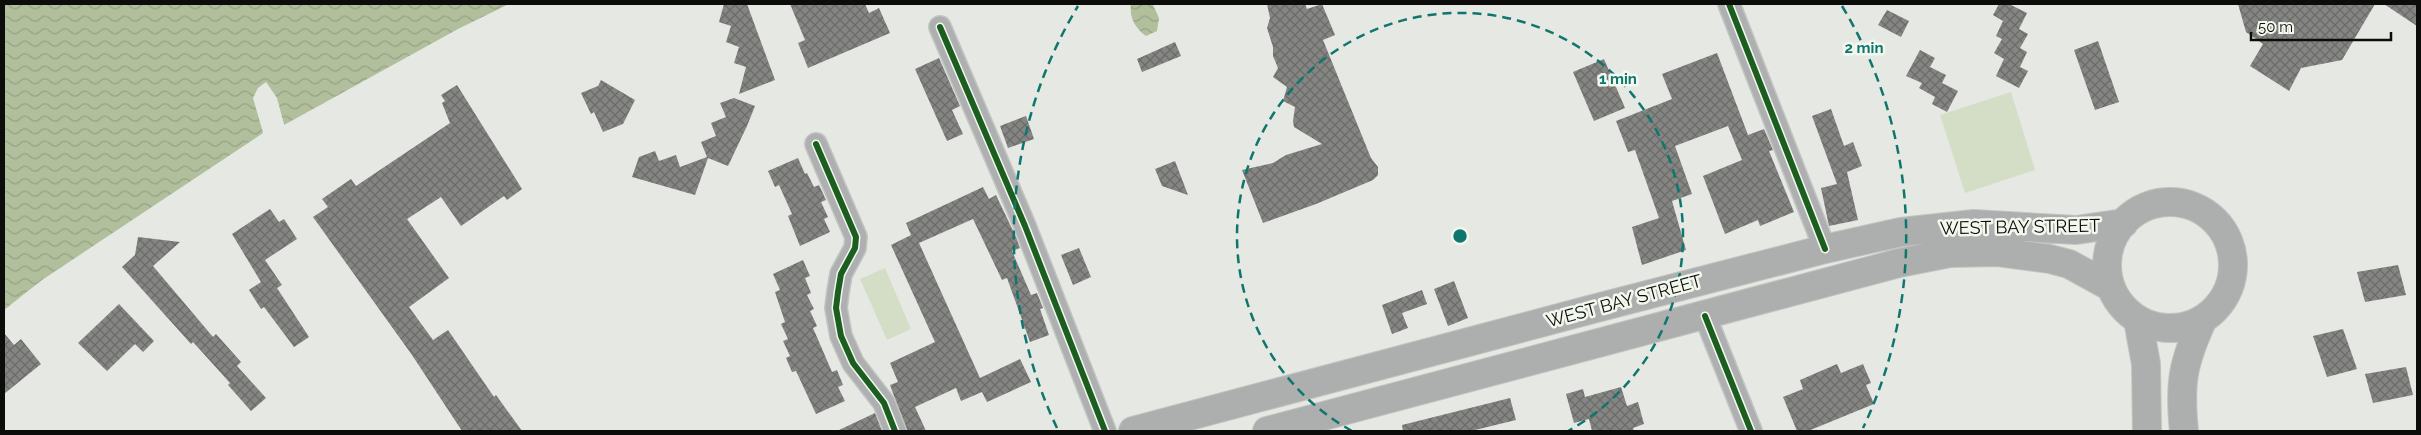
<svg xmlns="http://www.w3.org/2000/svg" width="2421" height="435" font-family="Raleway,sans-serif">
<defs>
<pattern id="water-waves" width="16" height="10" patternUnits="userSpaceOnUse" patternTransform="scale(1.25)"><rect width="16" height="10" fill="#b1bf9c"/><path d="M0 5q4-4 8 0t8 0" fill="none" stroke="#97a385"/></pattern>
<pattern id="building-cross-hatch" width="8" height="8" patternUnits="userSpaceOnUse" patternTransform="scale(1.25)"><rect width="8" height="8" fill="#858683"/><path d="M0 0l8 8M0 8l8-8" fill="none" stroke="#6b6c69"/></pattern>
</defs>
<rect width="100%" height="100%" fill="#e6e8e3"/>
<path fill="#d4dec6" d="M2011,92L2035,170L1965,193L1940,115Z
M885,268L911,329L887,340L860,279Z"/>
<path fill="url(#water-waves)" d="M4,4H509L458,29L284,125L263,133L42,280L4,310Z
M1131,4L1153,5L1159,18L1157,31L1146,36C1135,28 1129,17 1131,4Z"/>
<path fill="#e6e8e3" d="M266,82L277,98L285,128L264,136L253,98L258,88Z"/>
<path fill="url(#building-cross-hatch)" d="M724,4H747L775,80L739,94L746,67L734,63L739,47L726,42L731,26L719,22Z
M790,4H865L869,13L879,8L890,33L808,68L798,43L805,40Z
M1267,4H1305L1307,9L1322,4L1335,35L1323,40L1371,158L1378,167V175L1373,180L1316,204L1263,223L1242,170L1273,163L1286,155L1322,144L1294,127L1293,121L1295,107L1283,101L1287,87L1273,77L1278,68L1273,56V47L1267,28L1270,18Z
M1999,4H2009L2027,13L2019,29L2028,34L2020,48L2027,52L2020,67L2028,71L2019,88L1996,76L2004,59L1994,53L2002,39L1996,36L2003,21L1993,15Z
M2238,4H2375L2342,60L2301,68L2289,91L2250,66L2263,44L2246,32Z
M2384,4H2417V26Z
M1887,10L1909,21L1901,37L1878,25Z
M2098,41L2119,102L2095,110L2074,50Z
M1175,42L1181,56L1142,72L1137,59Z
M1920,50L1935,58L1930,67L1946,75L1942,83L1958,91L1947,112L1932,104L1935,97L1919,88L1922,83L1906,76Z
M1717,53L1748,135L1764,129L1773,150L1769,151L1794,212L1760,226L1758,220L1725,234L1703,176L1742,160L1728,126L1675,146L1692,194L1672,201L1686,250L1642,265L1632,227L1659,218L1635,150L1628,152L1616,121L1672,99L1662,74Z
M939,58L960,106L952,110L963,134L947,141L915,69Z
M1604,59L1625,108L1594,121L1573,72Z
M601,80L635,100L623,124L603,132L594,112L591,114L581,93L598,86Z
M457,85L522,189L507,200L504,196L461,226L441,197L407,219L449,278L409,307L433,340L448,330L494,397L496,395L522,431H462L412,355L313,217L328,207L322,199L351,179L356,186L450,123L442,103L445,101L441,95Z
M734,98L755,106L747,126L728,166L708,158L695,195L632,177L639,157L655,151L659,161L676,155L680,167L707,157L701,142L716,136L711,123L726,117L720,103Z
M1831,109L1844,146L1853,142L1862,166L1847,172L1858,220L1829,226L1821,188L1837,184L1812,116Z
M1026,116L1034,139L1008,148L1000,126Z
M798,158L805,174L807,173L814,187L819,185L826,200L821,202L828,217L824,219L830,232L800,246L788,216L792,214L779,185L775,187L768,171Z
M1175,161L1188,195L1162,186L1155,169Z
M983,187L989,199L996,195L1016,237L1020,248L1012,251L1031,295L1037,293L1043,308L1040,309L1049,335L1030,342L1007,278L1002,280L973,219L919,243L980,378L1020,359L1031,382L987,402L982,392L961,401L956,388L915,407L926,431H907L890,385L898,382L890,363L935,342L891,245L911,235L906,223Z
M270,209L279,222L284,219L297,239L265,260L282,285L277,288L309,337L294,347L264,307L261,309L249,290L261,282L232,234Z
M138,237L180,242L153,266L213,337L216,334L241,362L237,366L266,398L251,411L228,385L230,383L193,342L191,344L122,267L135,255Z
M1079,248L1091,277L1073,285L1061,255Z
M803,260L810,276L805,278L811,293L807,295L814,309L810,311L817,326L813,328L832,372L837,370L843,385L838,387L845,401L816,414L796,371L792,372L786,358L790,356L783,341L788,339L781,324L785,322L775,292L780,290L773,274Z
M2398,265L2406,295L2365,302L2357,272Z
M1454,281L1468,318L1448,326L1434,289Z
M1422,290L1427,304L1402,313L1408,328L1392,334L1382,305Z
M119,304L154,341L143,352L135,344L107,371L78,343Z
M2343,329L2357,369L2327,377L2313,336Z
M4,333L14,345L21,339L41,364L4,394Z
M1837,364L1841,373L1863,364L1871,383L1866,385L1874,404L1808,431H1797L1783,397L1803,389L1800,380Z
M2406,367L2413,395L2373,403L2365,374Z
M1621,387L1627,406L1638,402L1644,424L1633,428L1634,431H1592L1589,419L1574,423L1566,394L1583,389L1585,397Z
M1510,398L1516,420L1471,431H1403L1402,425Z
M875,413L882,431H837Z"/>
<g fill="none" stroke-linecap="round" stroke-linejoin="round">
<g stroke="#c3c4c1" stroke-width="24">
<path id="minor" d="M1729,4L1825,249
M940,27L1025,226L1105,431
M816,144L856,237L855,248L841,274L838,292L836,308L841,336L853,363L884,403L895,431
M1705,316L1751,431"/>
</g>
<g stroke="#c3c4c1" stroke-width="30">
<path id="secondary" d="M2107 265a63 63 0 1 1 126 0a63 63 0 1 1-126 0Z
M2138,320L2146,364L2147,431
M1133,431L1585,311L1825,249L1901,232L1974,224L2076,230L2124,223
M1267,431L1899,263L1950,253L1997,252L2050,259L2069,264L2111,287
M2184,431C2179,383 2183,362 2203,319"/>
</g>
<use href="#minor" stroke="#aeafb0" stroke-width="21"/>
<use href="#secondary" stroke="#adaeae" stroke-width="28"/>
<g stroke="#f3f8ee" stroke-width="9">
<path id="cycleway" d="M1729,4L1825,249
M940,27L1025,226L1105,431
M816,144L856,237L855,248L841,274L838,292L836,308L841,336L853,363L884,403L895,431
M1705,316L1751,431"/>
</g>
<use href="#cycleway" stroke="#1b5e20" stroke-width="6"/>
</g>
<g fill="none" stroke="#0f766e" stroke-width="2.5" stroke-dasharray="9 6">
<path d="M1352 431A223 223 0 1 1 1568 431"/>
<path d="M1057 428A446 446 0 0 1 1078 6M1842 6A446 446 0 0 1 1863 428"/>
</g>
<g text-anchor="middle" stroke-width="5" stroke-linejoin="round" paint-order="stroke">
<g font-size="18" fill="#0c0d0a" stroke="#f3f8ee">
<text transform="translate(2020 227) rotate(-1)" y="6">WEST BAY STREET</text>
<text transform="translate(1624 301) rotate(-15)" y="6">WEST BAY STREET</text>
</g>
</g>
<circle cx="1460" cy="236" r="8" fill="#0f766e" stroke="#f3f8ee" stroke-width="2.5"/>
<g font-size="15" text-anchor="middle" font-weight="bold" fill="#0f766e" stroke="#f3f8ee" stroke-width="5" stroke-linejoin="round" paint-order="stroke">
<text x="1864" y="53">2 min</text>
<text x="1618" y="84">1 min</text>
</g>
<rect width="2421" height="435" fill="none" stroke="#0c0d0a" stroke-width="10"/>
<path d="M2251 32v8h140v-8" fill="none" stroke="#0c0d0a" stroke-width="2.5"/>
<text x="2258" y="32" font-size="15" fill="#0c0d0a" stroke="#f3f8ee" stroke-width="4" paint-order="stroke">50 m</text>
</svg>
